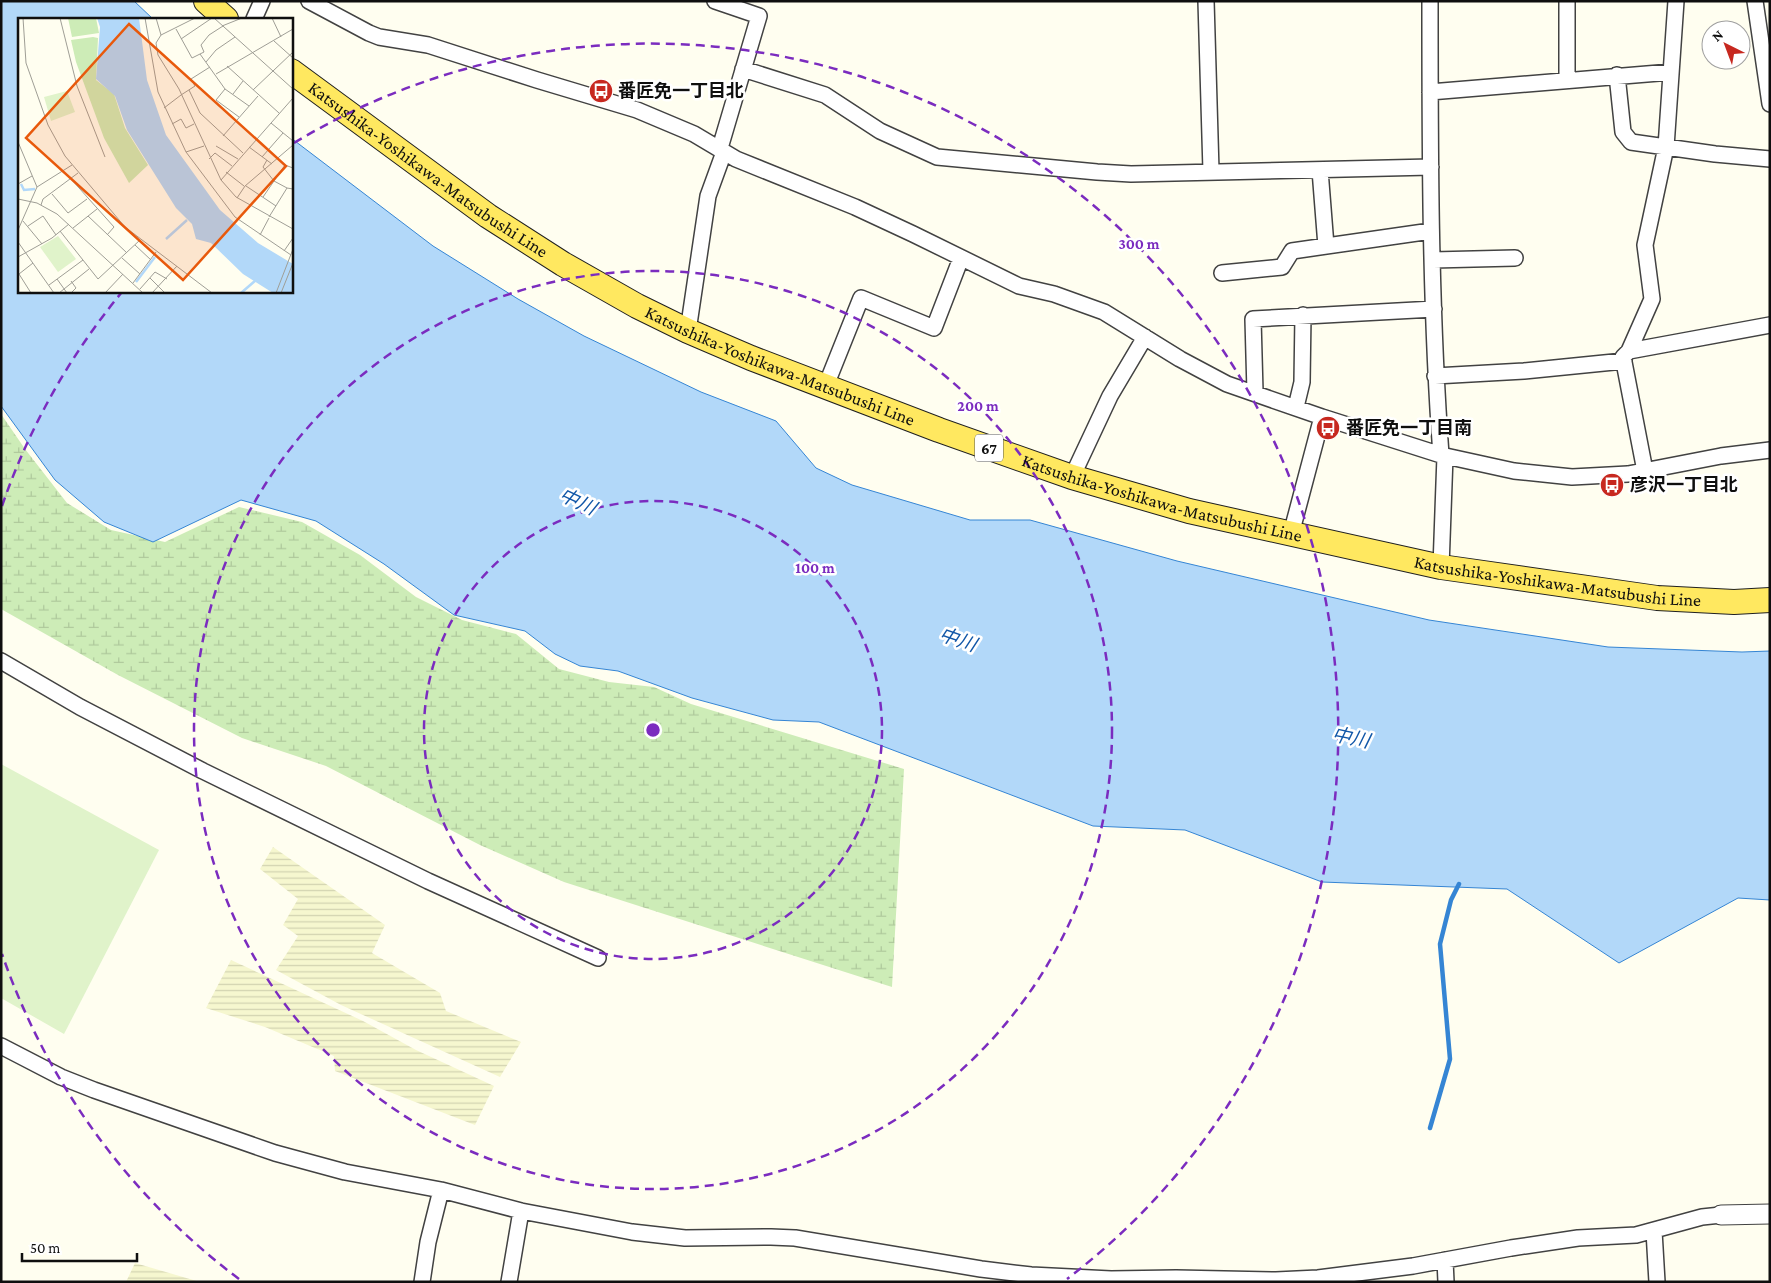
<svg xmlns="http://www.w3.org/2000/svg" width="1771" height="1283" font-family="'Crimson Pro','Noto Sans JP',serif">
<defs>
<pattern id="farmland-rules" width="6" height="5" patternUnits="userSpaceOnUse" patternTransform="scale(1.25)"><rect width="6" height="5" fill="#f6f7cf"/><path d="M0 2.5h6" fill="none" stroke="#d2d3b1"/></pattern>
<pattern id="wetland-marsh" width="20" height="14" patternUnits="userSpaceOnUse" patternTransform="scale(1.25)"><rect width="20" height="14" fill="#cdecb7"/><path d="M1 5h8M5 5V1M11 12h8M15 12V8" fill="none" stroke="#afc99c"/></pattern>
</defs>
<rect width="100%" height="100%" fill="#fffef0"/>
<path fill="url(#farmland-rules)" d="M273,847L385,925L372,953L440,993L446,1011L521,1042L500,1077L341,1005L276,970L298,936L283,925L298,899L260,869Z
M231,960L363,1021L416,1050L494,1086L475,1125L335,1071L334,1056L265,1027L206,1008Z
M135,1263L200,1282H126Z"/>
<path fill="url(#wetland-marsh)" d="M1,414L25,449L67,503L111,530L165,542L239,507L302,522L360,555L416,597L462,620L516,634L559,669L609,682L654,687L691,704L904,769L892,987L564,882L480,845L326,766L242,738L118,675L1,609Z"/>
<path fill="#e0f3ca" d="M1,764L159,850L64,1034L1,998Z"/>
<path fill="#b2d8f9" stroke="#3585d4" d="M1,1H134L153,19H19V291H291V138L433,246L518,299L584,336L701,392L776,421L816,468L852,485L970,520H1030L1177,561L1429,620L1608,647L1742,652L1770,651V900L1738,898L1619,963L1507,889L1322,882L1185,830L1093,826L819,722L773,720L692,698L618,671L580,666L555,654L525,631L454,615L384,564L316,521L241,500L153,542L104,522L55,480L1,406Z"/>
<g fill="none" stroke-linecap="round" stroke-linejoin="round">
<path stroke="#3585d4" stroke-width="4.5" d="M1430,1128L1450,1059L1440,944L1451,900L1459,884"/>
<g stroke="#424242" stroke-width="18">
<path id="minor" d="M309,1L369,33L379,37L428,45L537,80L637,110L694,134L736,159L855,207L913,234L1019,286L1054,294L1104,312L1180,359L1227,384L1322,417L1441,455L1514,471L1572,477L1628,474L1721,456L1770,450
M715,1L759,16L720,148
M1206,1L1211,171
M1430,1C1430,153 1430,304 1441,455
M1755,1L1770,104
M254,19L262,1
M743,69L825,95L880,131L937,157L1097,172L1131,174L1431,167
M1617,75L1623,132L1631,142L1715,154L1770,159
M1567,80V1
M1430,92L1671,72
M1320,170L1326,246
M1433,260L1515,258
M1222,273L1282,267L1292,251L1431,231
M688,331L708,196L724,152
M1629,351L1770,325
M1435,376L1524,371L1624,361
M825,388L861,298L934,328L961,258
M1255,392L1253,319L1434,309
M1296,407L1302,382L1303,315
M1645,471L1623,357L1629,351L1652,299L1645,245L1666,147L1676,1
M1072,477L1110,396L1145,337
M1291,534L1322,417
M1441,567L1445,456
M1,661L80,707L203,771L428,881L598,958
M1,1046L61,1077L94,1090L275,1153L345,1172L441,1190L521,1211L632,1232L685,1238L771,1237L795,1238L981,1269L1031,1275L1111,1279L1176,1278L1276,1280L1318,1278L1413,1266L1511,1248L1578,1238L1636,1235L1702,1217L1721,1215
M1654,1231L1657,1282
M1445,1260L1446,1282
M422,1282L428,1242L441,1190
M509,1282L521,1211"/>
</g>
<g stroke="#424242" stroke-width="21">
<path id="tertiary" d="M1721,1215L1770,1214"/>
</g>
<g stroke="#202020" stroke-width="26">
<g id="primary">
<path d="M206,1L226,19"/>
<path id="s1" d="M291,71L488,216L563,264L637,306L688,331L751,358L939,430L1072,477L1189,511L1441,567L1657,598L1734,602L1770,600"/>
</g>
</g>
<use href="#minor" stroke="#fff" stroke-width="15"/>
<use href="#tertiary" stroke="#fff" stroke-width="19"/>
<use href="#primary" stroke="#ffe860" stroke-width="24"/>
</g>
<g fill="none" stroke="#7b2cbf" stroke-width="2.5" stroke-dasharray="9 6">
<circle cx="653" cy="730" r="229"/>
<circle cx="653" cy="730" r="459"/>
<path d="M239 1279A688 688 0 0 1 2 954M2 506A688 688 0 0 1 122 292M294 143A688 688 0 0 1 1067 1279"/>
</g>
<defs>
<g id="bus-disc" transform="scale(1.25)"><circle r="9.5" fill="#c7281f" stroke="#fff"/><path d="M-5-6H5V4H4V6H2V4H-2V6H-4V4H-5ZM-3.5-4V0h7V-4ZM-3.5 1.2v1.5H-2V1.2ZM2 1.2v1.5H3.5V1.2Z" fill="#fff"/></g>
</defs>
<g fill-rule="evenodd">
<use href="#bus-disc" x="601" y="91"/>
<use href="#bus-disc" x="1328" y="428"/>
<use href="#bus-disc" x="1612" y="485"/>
</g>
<g text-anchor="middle" stroke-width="5" stroke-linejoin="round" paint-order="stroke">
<rect fill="#fff" stroke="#575757" stroke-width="1" x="975" y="434.5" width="28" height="27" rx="4"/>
<g font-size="16" font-weight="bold" fill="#0f0f0f">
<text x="989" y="454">67</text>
</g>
<g font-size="18" font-weight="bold" fill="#0f0f0f" stroke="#fff" text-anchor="start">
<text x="618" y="97">番匠免一丁目北</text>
<text x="1346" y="434">番匠免一丁目南</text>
<text x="1630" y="491">彦沢一丁目北</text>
</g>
<g font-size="18" fill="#0f0f0f" stroke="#fff">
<text dy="6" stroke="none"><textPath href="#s1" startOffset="169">Katsushika-Yoshikawa-Matsubushi Line</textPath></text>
<text dy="6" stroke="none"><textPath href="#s1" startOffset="574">Katsushika-Yoshikawa-Matsubushi Line</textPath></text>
<text dy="6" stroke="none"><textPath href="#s1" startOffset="979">Katsushika-Yoshikawa-Matsubushi Line</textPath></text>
<text dy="6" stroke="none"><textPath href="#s1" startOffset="1384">Katsushika-Yoshikawa-Matsubushi Line</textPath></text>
</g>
<g font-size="19" font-style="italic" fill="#1157a8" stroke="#fff">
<text transform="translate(578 501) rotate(25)" y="7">中川</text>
<text transform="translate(958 639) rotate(19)" y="7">中川</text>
<text transform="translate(1351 737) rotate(12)" y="7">中川</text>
</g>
</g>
<g transform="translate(18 18)">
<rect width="275" height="275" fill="#fffef0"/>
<path d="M50,0H78L81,15L54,19ZM75,19L80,20L78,62L96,76L107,110L130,147L111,165L86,120L58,44L53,22Z" fill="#cdecb7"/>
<path d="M49,73L57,94L33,103L26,79ZM40,218L58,241L40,254L22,229Z" fill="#e0f3ca"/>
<path d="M79,0H121L129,62L148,117L202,192L240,225L275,246V275H255L225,256L193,225L178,221L174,206L158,190L109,112L97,78L78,61L82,9Z" fill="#b2d8f9"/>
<path fill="none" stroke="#b2d8f9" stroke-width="2.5" d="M3,166L6,172L17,171M148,221L169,202M118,264L137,239M223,275L238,262"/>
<path fill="none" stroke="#9f9e96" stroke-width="1" d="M5,0L8,45L30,107L47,138L107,209L194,275M42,0L59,68L87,139M127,0L140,74L168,134L217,199L273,237M138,0L143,17L138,25L140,37L161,71L203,162L218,179L275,211M196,0L275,71M254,0L263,19M204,8L224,0M158,11L174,40L186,34L183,27L191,17L205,8M143,17L177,0M163,21L194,0M256,23L275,40M182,36L207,71L231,88M188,44L198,32L217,19M209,48L261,95M198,56L275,11M207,71L198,82L221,99M171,72L182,95L225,135M235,72L275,34M215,76L225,63M163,77L177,68L173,61L192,49M146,90L163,77M253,105L275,123M154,106L163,101L168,110L176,106M205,118L240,78M0,124L19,169L0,212M198,128L220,141M231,129L254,146M168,134L186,128M244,139L265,115M191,141L197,135L214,148M249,142L245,149L256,163L269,170M208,154L226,168M53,161L96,209L89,217M203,162L275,80M0,166L14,158M228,168L258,188M19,169L54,147M34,176L50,195L69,181M245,179L267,147L275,150M219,180L227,168L275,127M0,181L19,185L39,196L125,275M23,187L25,181L60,155M70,198L109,235M251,199L269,170L275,171M5,203L24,226M10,208L25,198L38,217M55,210L79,191M42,213L80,261L122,222M242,217L251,200M0,224L36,275M117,227L133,242M266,233L275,220M0,239L34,220L51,206M104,240L122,256M132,260L147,275M39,261L49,275M115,265L138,234M31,267L65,242M122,271L137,254L149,261M13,275L1,256L15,245M41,275L71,251M53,275L58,270L53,263M87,275L105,256M134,275L159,248M258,275L275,231M263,275L275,245"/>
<path fill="#e8590c" fill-opacity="0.15" stroke="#e8590c" stroke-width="2.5" d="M111,6L268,148L165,262L8,120Z"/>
<rect width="275" height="275" fill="none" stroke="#0f0f0f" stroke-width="2.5"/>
</g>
<circle cx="653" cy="730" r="8" fill="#7b2cbf" stroke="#fff" stroke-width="2.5"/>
<g font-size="15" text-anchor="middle" font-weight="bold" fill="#7b2cbf" stroke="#fff" stroke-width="5" stroke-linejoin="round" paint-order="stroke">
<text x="1139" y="249">300 m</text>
<text x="978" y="411">200 m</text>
<text x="815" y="573">100 m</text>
</g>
<rect width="1771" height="1283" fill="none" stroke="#0f0f0f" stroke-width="5"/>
<g transform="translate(1726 45) rotate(318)"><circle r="24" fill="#ffffff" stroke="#9f9f9f"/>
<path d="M0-4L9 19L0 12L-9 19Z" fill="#c7281f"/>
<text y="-8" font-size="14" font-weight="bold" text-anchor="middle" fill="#0f0f0f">N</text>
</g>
<path d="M22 1253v8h115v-8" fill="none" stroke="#0f0f0f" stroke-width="2.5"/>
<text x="30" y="1253" font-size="15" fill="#0f0f0f" stroke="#ffffff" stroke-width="4" paint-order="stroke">50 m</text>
</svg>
